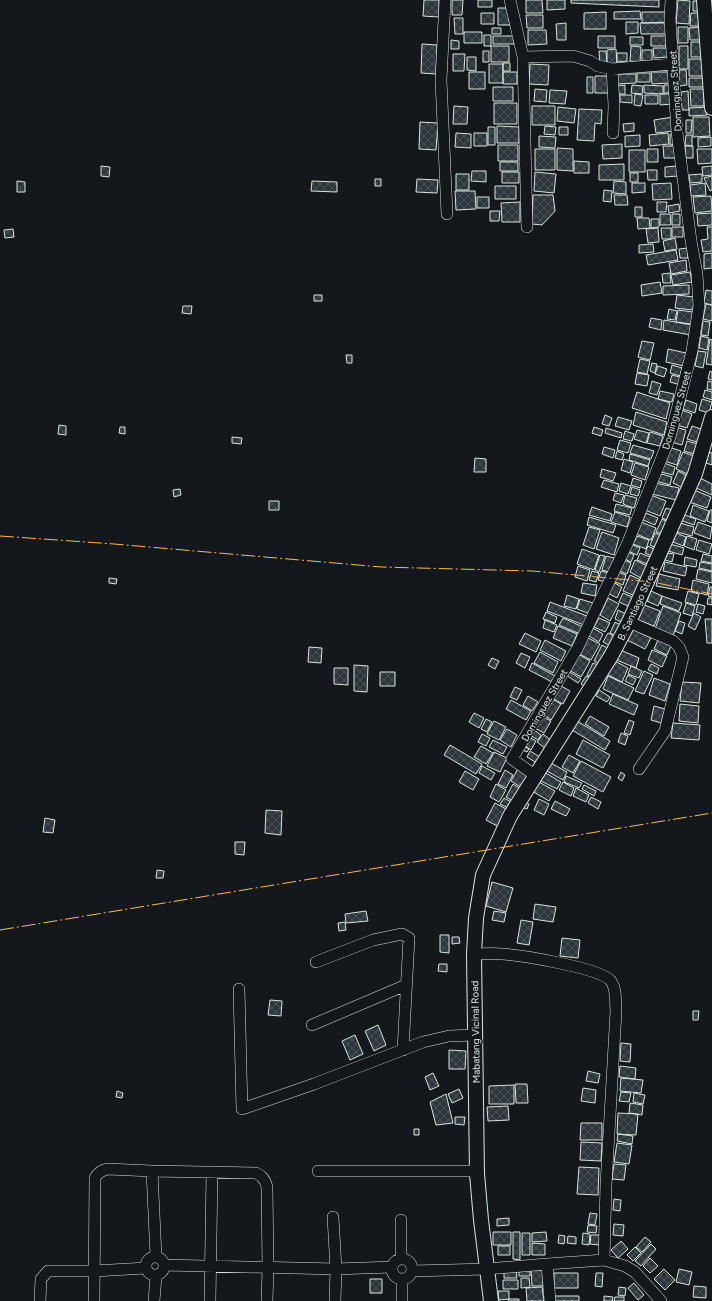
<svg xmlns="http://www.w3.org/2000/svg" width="712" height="1301" font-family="Figtree,sans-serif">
<defs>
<pattern id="building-cross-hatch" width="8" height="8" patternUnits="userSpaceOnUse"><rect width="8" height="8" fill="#2c363c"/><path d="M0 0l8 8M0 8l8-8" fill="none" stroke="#4a5358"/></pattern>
</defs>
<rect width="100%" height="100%" fill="#14181c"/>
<path fill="url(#building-cross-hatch)" stroke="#d8e6dc" d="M424,0H439V17L423,16Z
M452,0H463L462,15H452Z
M478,0H492V7H478Z
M526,0H542L543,13H526Z
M547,0H565V9L547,10Z
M571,0H659V7L571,3Z
M678,0L690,1L689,24L676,23Z
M693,1H701L700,11H693Z
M498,8H507L510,25H498Z
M640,11L641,19H614V12Z
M606,12V29H584V13Z
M642,12H668V22L642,23Z
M481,13H494V24H481Z
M691,13H701V26H690Z
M526,15H543V28H527Z
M454,18H463V34H455Z
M626,22H638V33L626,34Z
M566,23V40H557L556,24Z
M640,23H668V34H641Z
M678,27H688V43H678Z
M701,27L702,40H690L689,28Z
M492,28H501V34H492Z
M528,30H546L547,44L528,45Z
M464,32H482V43H464Z
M484,35H491V46H484Z
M493,36H514V44H493Z
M598,36H615V48H598Z
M651,36H666V46H651Z
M630,37H643V45H630Z
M451,40L459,41V49H451Z
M691,42H702L703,57H691Z
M422,44L437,45L436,74L421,73Z
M491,46H509V62H491Z
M631,46L641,47L640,62L630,61Z
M679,46H688V69H679Z
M653,48H668V57L654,58Z
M616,49L617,64L607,65V50Z
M642,50H652V63H642Z
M483,51H489V62H483Z
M599,51H606L607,64H600Z
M617,53H627V61L617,62Z
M453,54H465L464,71H453Z
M467,57H476V71L467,70Z
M689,59H704V76H689Z
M503,63H510V71H503Z
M489,64H503V83H489Z
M530,64L549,65L548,85L529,84Z
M679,70H686L687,85L679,86Z
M469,72H485V89H469Z
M503,72H517V84H503Z
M651,72H669L670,83L652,84Z
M637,73H650V82H637Z
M617,74H636V83L617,84Z
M595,76H610V93H595Z
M587,77H593V93H587Z
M689,78H705V87H689Z
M625,85V94H618L617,86Z
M632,85L643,86L642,94L631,93Z
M644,85L663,86V94L644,93Z
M664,85H672V93H664Z
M493,87H513V101H493Z
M535,89L547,90L546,102L534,101Z
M690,89H704V106H691Z
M550,90L567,91L565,104L549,103Z
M688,91L689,110H682L681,92Z
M635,94L643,95L641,106L634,105Z
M660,94H671L672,104L660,105Z
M620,95H632V103L620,102Z
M645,95H658V104H645Z
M494,103H517V124H494Z
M454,106L468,107L467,124H453Z
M532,106H555V125H532Z
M558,107L576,109L574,123L557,121Z
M707,107V115L689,116V108Z
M579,109L602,110L601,124L595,123L594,141L577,140Z
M673,117L675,131L656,133L654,120Z
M693,117H709L710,136L693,137Z
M686,120H692L691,133H686Z
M420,122L438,123L436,150L419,149Z
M634,123V131L624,132L623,124Z
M497,126L519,127V143H497Z
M545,126L556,127L555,135L544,134Z
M488,127H495V145H488Z
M559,127H568V135H559Z
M456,133L471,134V148L455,147Z
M474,133H487V146H474Z
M668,133L669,144L650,146L649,135Z
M676,133V145H670V134Z
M640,135V146L625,147V136Z
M686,135H692V146L685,145Z
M539,136L556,137L555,148L539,147Z
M711,137V146L698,147V138Z
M622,144V158L603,159L602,145Z
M498,145H518V161H498Z
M663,146H677V158H664Z
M685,146H693V158H686Z
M557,148L573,149V171L557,170Z
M535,149H555V170H535Z
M647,149H658V162H647Z
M697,149H712V163L698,164Z
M629,150H645V172H629Z
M574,161L589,162V173H574Z
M500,162H518V171H500Z
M624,164V180H599V165Z
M101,166L110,167L109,177L101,176Z
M677,166L678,176L665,177V167Z
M712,166V175L703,176L702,167Z
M647,170H657V180H648Z
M472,171H486V182L471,181Z
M502,172H519V183H502Z
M535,172L556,174L554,193L534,191Z
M630,173H638V182H630Z
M456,174H469V190H456Z
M702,174V182L690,183L689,175Z
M712,176V190L710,191L704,178Z
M375,179H381V186H375Z
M417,179L438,180L437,193L416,192Z
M17,181L25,182V192H17Z
M312,181L337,182V192L311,191Z
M614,181L626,182V194L613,193Z
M632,183H645V192L632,193Z
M671,183L672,199L653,200L652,184Z
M705,183L706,195L691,196L690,185Z
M495,186H516V199H495Z
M604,190L612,191L611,202L603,201Z
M455,191H475L476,209L456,210Z
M533,195H553L555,211L542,225L532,224Z
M614,195H627L628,205H615Z
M711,196L712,211L695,213L693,197Z
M477,197H489V208H477Z
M520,202V222H502L501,203Z
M657,202H667L666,212H657Z
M679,204L680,211L669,213L668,206Z
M635,207H642V217H635Z
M490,211H500L499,221H490Z
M712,213V225L698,226L697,214Z
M660,214H670L671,225H660Z
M672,214H680V225H672Z
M637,218H649L650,228L638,229Z
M651,219H659V227L651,228Z
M672,227H683V237H672Z
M707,227H712V251L703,252L701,240L708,239Z
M658,228L659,242L648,243L646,229Z
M661,228H671V239H662Z
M13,229L14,237L5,238L4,230Z
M675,238L677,249L665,251L663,241Z
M653,244L654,252L639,253V245Z
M687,248L688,258H680L679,249Z
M676,250L678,260L648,265L646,255Z
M712,253V268L704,269V254Z
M686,260L687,271L671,274L669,263Z
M690,272L692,282L673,285L671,275Z
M670,273L671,283H663L662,274Z
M660,282L662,293L642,296L641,285Z
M689,285V294L663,295V286Z
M706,290L712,291V305L704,303Z
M314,295H322V301H314Z
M677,295L694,297L693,310L675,308Z
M706,304L712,305V321L703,319Z
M183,306H192L191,314L182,313Z
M669,309L677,311L675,320L667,319Z
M678,310L693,312L691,324L676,322Z
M651,318L662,320L661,330L649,327Z
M664,320L692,325L691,335L663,330Z
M703,321L710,322L708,336L701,335Z
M701,336L709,338L707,350L699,348Z
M710,339L712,340V365L706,364Z
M642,341L654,343L650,360L638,357Z
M668,349L686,353L684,366L666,362Z
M698,351L706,352L703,368L695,366Z
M346,355H352V363H347Z
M640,359L650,361L647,374L637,372Z
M652,363L657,364L655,373L650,371Z
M672,365L682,368L680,376L670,373Z
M658,366L667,369L664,377L655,374Z
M710,371L712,372V380L708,379Z
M637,373L649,375L647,386L635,384Z
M672,375L683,378L681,385L670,382Z
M652,381L661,384L657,395L649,393Z
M708,381L712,382V390L707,389Z
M705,390L712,392V400L703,397Z
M660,391L674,394L672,402L658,399Z
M637,392L670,403L666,419L632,408Z
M702,399L712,402L709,413L699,410Z
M686,400L697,404L695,413L683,409Z
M682,410L692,414L687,428L677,425Z
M636,412L667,422L664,435L633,425Z
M605,415L612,418L609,426L602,424Z
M618,417L632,421L629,430L615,426Z
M59,425L66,426V435L58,434Z
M692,426L704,430L700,443L687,439Z
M120,427H125V434L119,433Z
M594,427L603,430L601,436L592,433Z
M675,427L686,430L682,445L671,442Z
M606,428L622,433L621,438L605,433Z
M637,430L649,433L646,443L634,439Z
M625,431L634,434L632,441L623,439Z
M650,432L663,436L660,446L647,443Z
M232,437L242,438L241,444L232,443Z
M620,440L631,443L628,453L617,450Z
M687,441L698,444L694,454L684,451Z
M633,445L654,451L651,459L630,453Z
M604,447L615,450L613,458L602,454Z
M669,447L681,451L677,465L664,461Z
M617,451L624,454L622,460L615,458Z
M683,452L694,456L688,474L676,469Z
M709,452L712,453V465L706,463Z
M630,454L650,460L648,466L629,460Z
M475,458L486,459V472H474Z
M624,459L633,462L630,473L621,470Z
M635,463L649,467L645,480L631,475Z
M664,463L675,467L673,475L661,472Z
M602,469L616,473L613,481L600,477Z
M678,471L686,475L681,487L673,483Z
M658,473L672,477L670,485L656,481Z
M698,477L712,484V495L694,487Z
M633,478L642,481L640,488L631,485Z
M604,480L619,484L617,492L601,487Z
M621,483L631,486L628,494L619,491Z
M655,483L679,488L676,500L652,494Z
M632,487L640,490L638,496L630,494Z
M180,489L181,495L174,497L173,490Z
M694,490L711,497L707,508L689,502Z
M615,493L624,495L621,503L613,500Z
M625,495L637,498L634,508L623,504Z
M651,495L666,501L660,516L645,510Z
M269,501H279V510H269Z
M616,504L632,508L630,515L614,511Z
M693,505L709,511L705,522L690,516Z
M592,507L612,514L610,521L589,515Z
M666,508L672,510L668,521L662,518Z
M710,510H712V523L707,521Z
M615,512L630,517L627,527L611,522Z
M646,513L658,518L655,525L643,520Z
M682,514L696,519L694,525L680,520Z
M589,517L616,525L613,533L587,525Z
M662,519L667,522L662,534L656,532Z
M641,522L656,528L651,540L636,534Z
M698,522L712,527L710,539L694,533Z
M680,523L694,527L692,536L677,532Z
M589,527L600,530L594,549L583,545Z
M602,532L619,538L614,555L596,549Z
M655,533L662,536L657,548L650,545Z
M676,533L686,537L683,546L673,542Z
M637,536L649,540L646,549L633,544Z
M687,536L697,539L694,550L684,546Z
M699,540L712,544L709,554L696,550Z
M631,544L640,548L637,555L628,551Z
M670,544L684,548L682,555L668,551Z
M648,546L654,549L652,556L645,553Z
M582,549L599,555L594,570L577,564Z
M628,552L634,555L631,562L625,559Z
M640,553L650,557L647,564L637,560Z
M667,553L674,554L672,562L665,560Z
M703,554L712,556V563L701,561Z
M600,555L605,556L599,572L595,570Z
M606,556L614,558L609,572L602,570Z
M685,557L697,560L696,567L684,565Z
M624,560L631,563L627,574L620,571Z
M635,560L647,566L641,578L630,572Z
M665,562L687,567L685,576L663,571Z
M700,562L712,564V571L699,568Z
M578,566L590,570L587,581L575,577Z
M698,569L712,572V583L696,579Z
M592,571L599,573L596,582L589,580Z
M601,571L609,573L605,582L598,580Z
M618,572L626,575L623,585L615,582Z
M659,574L680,579L678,590L656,586Z
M630,575L641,580L635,596L623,591Z
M109,578L117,579L116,584L109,583Z
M693,580L709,584L707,595L691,591Z
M613,582L622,587L617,598L608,593Z
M583,583L597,585L595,596L581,593Z
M710,587H712V597L708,596Z
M651,591L662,596L658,606L647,601Z
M688,591L699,594L696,605L685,602Z
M623,593L634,598L630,607L619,602Z
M567,595L579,599L576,609L564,606Z
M662,596L682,603L679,611L660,604Z
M608,598L619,604L610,621L600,615Z
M708,598H712V605L707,604Z
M580,599L593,603L590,614L577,609Z
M550,602L587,616L584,625L547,611Z
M686,603L695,606L692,616L683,613Z
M642,604L660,611L654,626L636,619Z
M698,604L705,606L703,614L696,612Z
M663,606L681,613L673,636L655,629Z
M618,610L626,614L623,623L615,619Z
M546,612L557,617L555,623L543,619Z
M694,613L701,617L695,630L688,626Z
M563,618L583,627L580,634L559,625Z
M599,618L610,623L605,632L594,627Z
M705,619H712V643H707Z
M545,620L557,625L554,632L543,628Z
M679,621L685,623L682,634L675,631Z
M615,622L621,625L616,636L610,633Z
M558,626L577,634L572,646L553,638Z
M593,628L603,634L599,642L589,636Z
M632,629L651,638L645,649L627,640Z
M525,633L541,641L536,652L519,644Z
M608,633L616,637L611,646L603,642Z
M588,638L600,644L591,660L579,654Z
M545,640L566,651L561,661L540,650Z
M658,640L671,646L667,655L654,649Z
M602,645L609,649L601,665L594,661Z
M309,647L322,648L321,663L308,662Z
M618,649L639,658L636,668L614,659Z
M652,650L667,656L662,667L648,660Z
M540,652L558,662L553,673L534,663Z
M521,653L530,657L525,668L516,663Z
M578,654L590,661L581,677L569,670Z
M492,658L499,661L495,669L488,665Z
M613,660L628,668L622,682L606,674Z
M532,663L555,676L552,682L529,670Z
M593,663L600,666L593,678L587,675Z
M651,664L659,668L657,674L648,670Z
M354,665L368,666L367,692L354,691Z
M631,666L642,671L639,678L628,674Z
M334,668H348V685L334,684Z
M568,671L581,679L578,683L566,675Z
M644,671L653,675L644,694L635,691Z
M380,672H395V686H380Z
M628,675L636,679L633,685L625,681Z
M586,676L593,679L588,688L581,684Z
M608,676L634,688L628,700L603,689Z
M654,678L670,684L665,701L649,695Z
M682,682L701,683L699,703L680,701Z
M561,686L570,691L563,704L553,699Z
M515,687L522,690L517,700L510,697Z
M599,690L610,697L607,702L596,696Z
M613,694L638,705L634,715L609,704Z
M528,696L538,702L532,711L523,705Z
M553,699L561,704L551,720L544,715Z
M511,700L531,711L526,720L506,709Z
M680,704L699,706L698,723L679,721Z
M654,706L665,709L661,723L651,720Z
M474,713L484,718L479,728L469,722Z
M590,716L609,727L604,736L585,724Z
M543,717L551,721L544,733L535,728Z
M486,719L492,722L487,732L481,729Z
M629,720L634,722L630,735L624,733Z
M494,721L506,727L499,740L487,734Z
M577,721L610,741L605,750L572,730Z
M673,723L700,725L699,740L671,738Z
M507,729L517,735L511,747L500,740Z
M534,730L541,735L538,740L530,735Z
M621,733L628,736L625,745L618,742Z
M482,734L490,738L486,746L478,742Z
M543,734L552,741L546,749L537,742Z
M529,737L536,741L531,750L524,745Z
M493,740L507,747L503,754L489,747Z
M583,740L610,755L603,768L576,754Z
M450,745L482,764L476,774L444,755Z
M481,746L493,753L486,764L474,757Z
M524,746L529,749L527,752L522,750Z
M530,751L540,757L537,763L527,757Z
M494,752L507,758L500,772L487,766Z
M569,755L580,761L573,773L562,767Z
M581,761L611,777L603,792L573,776Z
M549,762L567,772L563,780L545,770Z
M482,766L495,773L491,780L479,773Z
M519,767L529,773L521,787L511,781Z
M505,770L513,775L506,788L498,784Z
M465,771L479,779L473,790L459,782Z
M544,772L561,782L557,789L539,780Z
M621,772L625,775L622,781L618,778Z
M566,776L582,783L579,788L564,782Z
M537,781L555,791L549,801L532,791Z
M563,782L574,788L571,796L559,790Z
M496,784L506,790L499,802L490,797Z
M513,784L521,789L514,802L506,797Z
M584,785L596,791L594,796L582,789Z
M576,788L589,795L586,802L573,796Z
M591,797L601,802L598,809L588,803Z
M504,798L513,803L510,809L500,804Z
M539,799L549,804L544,815L534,810Z
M524,801L529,804L527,809L522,807Z
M555,801L570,809L566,816L551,809Z
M495,803L508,810L499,827L486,820Z
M266,810L282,811L281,835L265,833Z
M45,818L55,820L53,833L43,832Z
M235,842H245L244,855L235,854Z
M157,870L164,871L163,878H156Z
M492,882L513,888L506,912L486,906Z
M535,904L556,907L553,922L533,919Z
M366,911L368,921L346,923L345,914Z
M494,911L506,913L504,922L492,920Z
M521,920L533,922L529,945L517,943Z
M345,922L346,930L339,931L338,923Z
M440,935H449V953L440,952Z
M452,937H459L460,943L452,944Z
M562,938L580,940L578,958L560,956Z
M439,964H447V972L438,971Z
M270,1000L282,1001L281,1016L268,1015Z
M693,1011H699L698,1020H693Z
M378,1025L386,1045L374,1051L365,1031Z
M355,1035L363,1054L350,1060L342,1041Z
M621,1043L631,1044L630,1062L620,1061Z
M449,1050L466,1051L465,1069H449Z
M620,1066L636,1068L635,1079L619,1077Z
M588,1071L600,1074L598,1083L586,1081Z
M433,1073L439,1086L430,1090L425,1077Z
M621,1078L643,1080L641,1093L620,1091Z
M515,1084H527L528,1103H516Z
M514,1085V1104H489V1086Z
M583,1088L596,1090L595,1103L581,1101Z
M459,1089L463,1098L452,1103L448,1094Z
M117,1091L123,1093L122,1098L116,1097Z
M621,1092L631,1093L629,1102L619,1101Z
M634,1093L645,1095L643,1104L633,1102Z
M446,1094L453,1123L436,1125L430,1102Z
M630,1103L643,1105L642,1115L629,1113Z
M508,1106L509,1120L488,1121L487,1107Z
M618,1113L638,1114L636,1135L617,1134Z
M455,1117H465L464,1125L455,1124Z
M581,1123H602V1140H580Z
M414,1129H419V1135H414Z
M618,1134L633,1136L632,1144L617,1141Z
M581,1142L602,1143L601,1161L580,1160Z
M617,1143L632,1145L629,1164L614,1162Z
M614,1164L626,1165L624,1180L612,1179Z
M579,1167L599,1168L598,1195L577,1194Z
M614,1199L621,1200L620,1211L613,1210Z
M590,1213L597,1214L595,1225L588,1224Z
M509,1218V1225L497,1226V1219Z
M614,1224L624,1225L623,1236L613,1235Z
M588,1225L597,1226L596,1233L587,1232Z
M493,1232H511V1245H493Z
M513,1232H520V1260L513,1259Z
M546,1232L547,1241L532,1242V1233Z
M522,1233H530V1255H522Z
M583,1233L590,1234L589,1245L582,1244Z
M559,1235L565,1236L564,1244L558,1243Z
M591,1235H600L599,1245L590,1244Z
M568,1236L576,1237V1244L567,1243Z
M645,1237L651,1242L642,1252L636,1247Z
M621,1241L628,1249L618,1258L611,1250Z
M532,1243L545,1244V1255H532Z
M651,1244L656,1249L641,1266L635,1261Z
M498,1246H510V1255H498Z
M635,1247L641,1253L633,1261L627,1255Z
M650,1258L658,1266L650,1273L643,1266Z
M504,1269H516L517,1278H504Z
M530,1269V1276H519V1270Z
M664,1269L675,1280L665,1290L654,1279Z
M679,1269L692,1272L689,1285L676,1282Z
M531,1270H543V1286H532Z
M554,1273H578V1288H554Z
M596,1273H603L602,1287L595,1286Z
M521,1278H529L530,1287L521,1288Z
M370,1279H382V1293H370Z
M503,1280H518V1289H503Z
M634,1283L644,1295L638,1300L628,1288Z
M694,1286L706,1287V1298L693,1297Z
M542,1287L544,1301H527L526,1288Z
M619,1287L626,1288L625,1296L618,1295Z
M498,1291H509V1299L499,1300Z
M555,1296H579V1301H555Z
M604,1296L613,1297L612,1301H604Z
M615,1297H624V1301H614Z
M508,1299H519V1301H509Z"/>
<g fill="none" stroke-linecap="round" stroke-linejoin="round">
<g stroke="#d8e6dc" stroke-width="12">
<path id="minor" d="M445,0L441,80L447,214
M510,0L523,57L527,227
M523,57L573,56L590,61L598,66L612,69L673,64
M612,69L614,106L613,133
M629,622L673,641L679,647L683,657L665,731L639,769
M536,776L512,759L577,649L628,542L670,437L692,351L699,306L697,274L691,241L677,132L670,20L671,0
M474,954C483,954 493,953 502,954C520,955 601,968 611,981C617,990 615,1001 616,1011L606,1185L604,1260L625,1266L635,1272L661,1301
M316,962L373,940L402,934L409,938L403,1050
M239,989L242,1109L314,1084L423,1042L449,1036L474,1035
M312,1025L406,985
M152,1171L156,1257
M318,1171H477
M333,1217L336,1269L335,1301
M401,1220V1259
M146 1266a9 9 0 1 1 18 0a9 9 0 1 1-18 0Z
M392 1269a10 10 0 1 1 20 0a10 10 0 1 1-20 0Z
M547,1264L604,1260
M164,1265L336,1269L392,1267
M412,1271L487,1269L547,1264L550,1301
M40,1301L41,1279L48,1271H94L146,1268
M94,1301L95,1178C98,1172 102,1170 108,1169L152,1171L256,1173C262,1176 265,1179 267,1187L268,1268L267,1301
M154,1301L156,1276
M210,1301L212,1172
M402,1301V1279"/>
</g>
<g stroke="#d8e6dc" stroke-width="16">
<path id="major" d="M704,0L712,108
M491,1301L481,1220L477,1174L474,954L476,918L483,875L510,816L611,656L629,622L695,474L712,417"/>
</g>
<use href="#minor" stroke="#14181c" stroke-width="11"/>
<use href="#major" stroke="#14181c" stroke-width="14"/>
<path stroke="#ffb74d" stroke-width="1" stroke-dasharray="14 3 2 3" stroke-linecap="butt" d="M0,536L114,544L381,567L532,571L652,582L712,594
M0,930L712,813"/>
</g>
<g text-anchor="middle" stroke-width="3" stroke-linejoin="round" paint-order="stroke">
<g font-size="10" fill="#d8e6dc" stroke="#14181c">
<text transform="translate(675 91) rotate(-94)" y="4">Dominguez Street</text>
<text transform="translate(676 410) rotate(-74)" y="4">Dominguez Street</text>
<text transform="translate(637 603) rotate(-65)" y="4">B. Santiago Street</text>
<text transform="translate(544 705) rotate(-60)" y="4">Dominguez Street</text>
<text transform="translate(475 1032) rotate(-91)" y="4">Mabatang Vicinal Road</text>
</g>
</g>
</svg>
